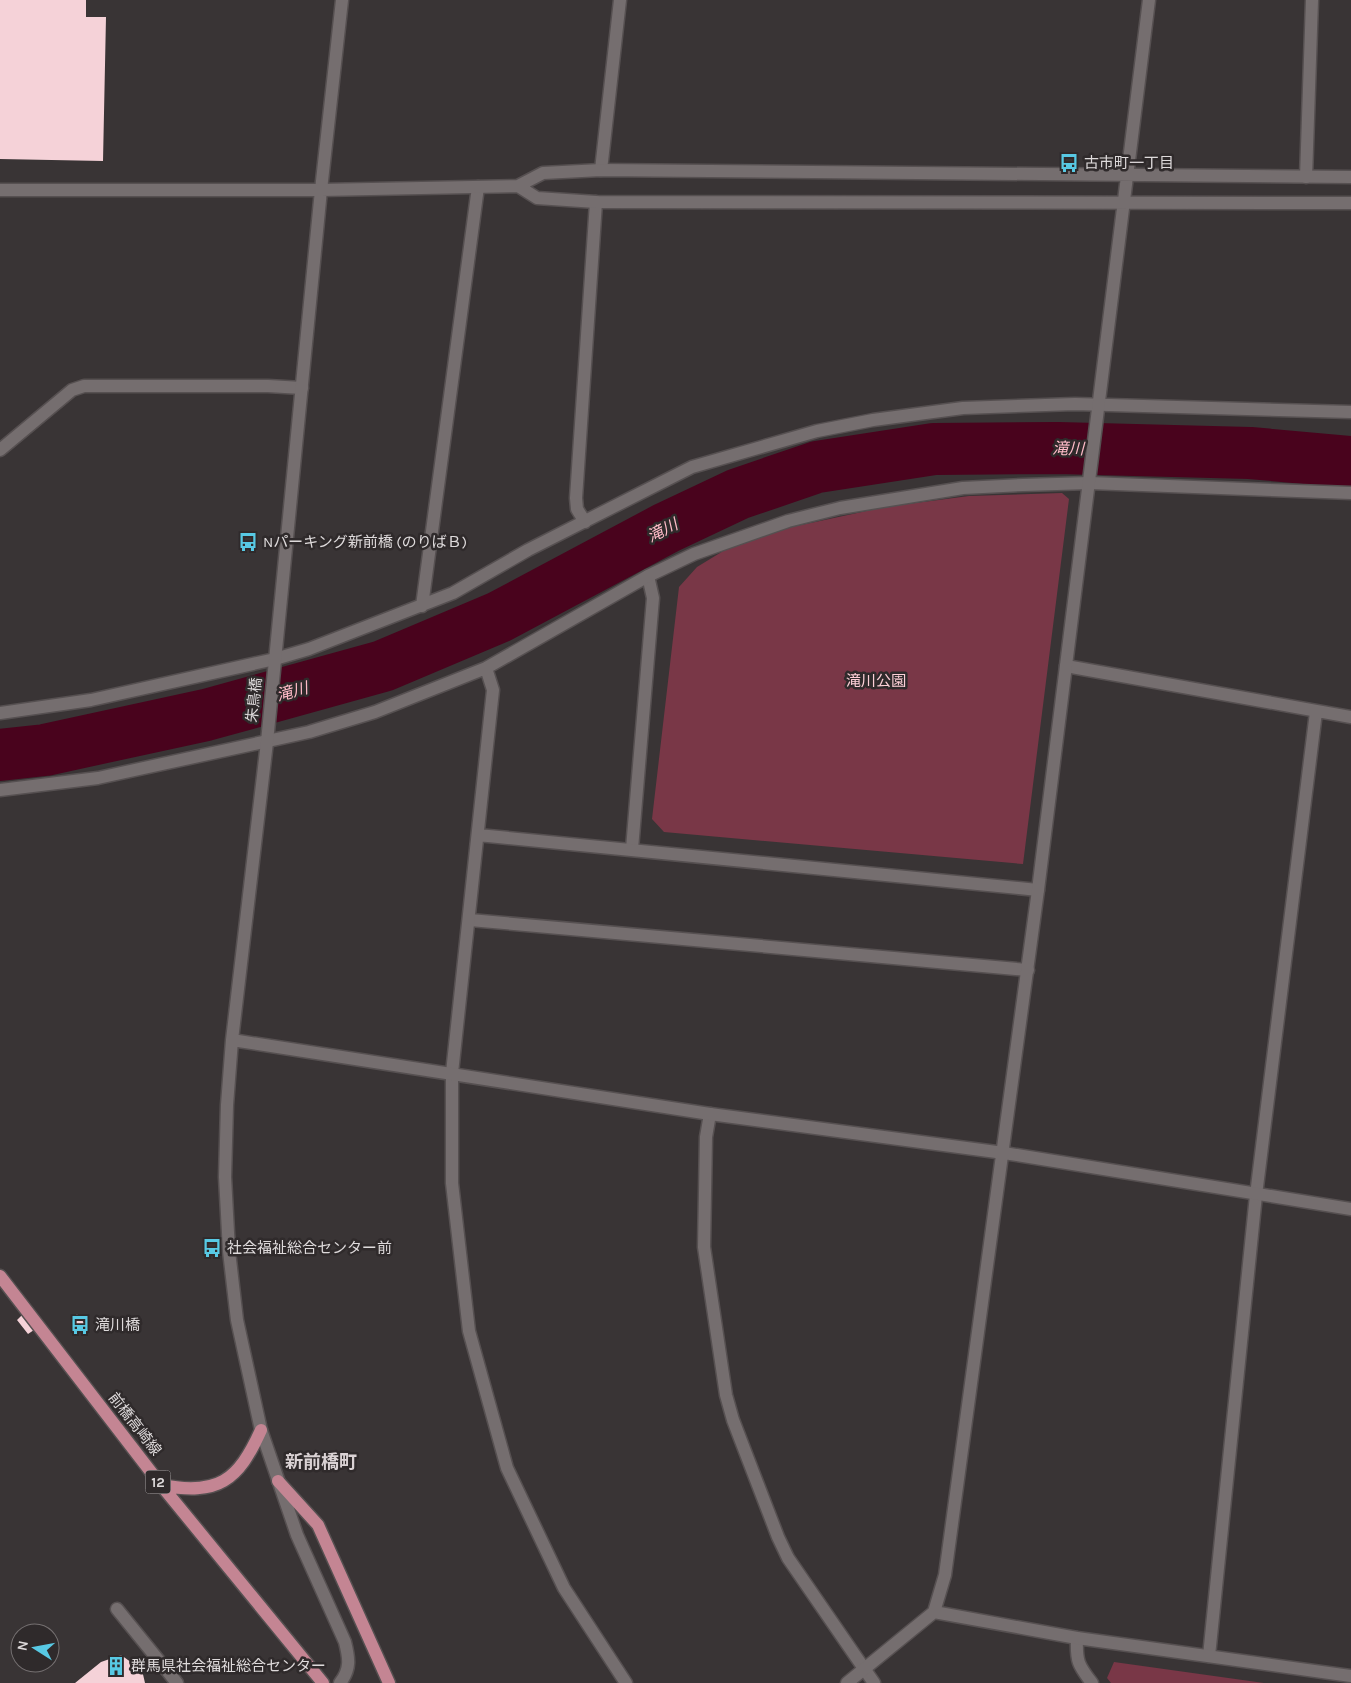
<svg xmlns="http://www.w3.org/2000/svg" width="1351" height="1683" font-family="Karla,'Noto Sans JP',sans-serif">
<rect width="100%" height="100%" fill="#393435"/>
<path fill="#793747" d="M1062,493L1069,499L1023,864L664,832L652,819L679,587L697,567L733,545L792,527L885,507L969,496Z
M1114,1662L1264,1683H1111L1107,1678Z"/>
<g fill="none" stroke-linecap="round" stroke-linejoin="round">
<path stroke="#49031d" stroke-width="52" d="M0,755L45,750L206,715L383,666L499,617L666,528L738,494L817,467L934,449L1058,448L1250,453L1351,462"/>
</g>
<path fill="#f5d2d8" d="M0,0H86V17H106L103,161L0,159Z
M77,1314L89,1329L83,1333L72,1319Z
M22,1315L34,1330L28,1334L17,1320Z
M121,1655L142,1670L145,1683H75L101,1662Z"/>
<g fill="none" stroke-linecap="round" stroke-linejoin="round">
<g stroke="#565051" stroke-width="15">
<path id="service" d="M1306,177L1312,0
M632,849L653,598L648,576
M470,920L1028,970
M117,1609L177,1683
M1077,1638C1076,1661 1078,1665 1092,1683"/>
</g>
<g stroke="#565051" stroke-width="15">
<path id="minor" d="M601,170L620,0
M0,450L72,390L84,386H268L302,388
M585,522L577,509L576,498L596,202
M422,606L478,187
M1066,666L1351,717
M486,668L493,690L452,1073V1183L469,1331L507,1468L564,1588L626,1683
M0,713L91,700L275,659L309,649L453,593L528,550L692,467L817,431L873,420L963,408L1075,404L1351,412
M0,790L98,778L309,732L375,712L486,668L648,576L694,554L788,521L840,508L963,488L1023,485L1090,483L1351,493
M478,835L1038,890
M710,1114L706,1137L704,1247L726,1395L733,1420L778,1537L788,1558L874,1683
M1209,1656L1256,1195L1316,712"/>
</g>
<g stroke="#565051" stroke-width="15">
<path id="tertiary" d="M518,186L537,198L596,202L1351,203
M0,190H321L518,186L543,173L601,170L1351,177
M232,1040L710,1114L1004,1153L1351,1209
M934,1612L1077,1638L1351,1676
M340,1683C351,1669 349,1658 345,1642L297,1535L261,1430L237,1320L229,1251L225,1177L227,1105L232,1040L267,742L321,190L342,0
M847,1683L934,1612L945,1575L1038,890L1149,0"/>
</g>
<g stroke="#565051" stroke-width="15">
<path id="primary" d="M0,1276L161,1485L323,1683
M278,1481L318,1525L389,1683
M161,1485C218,1496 238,1481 261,1430"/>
</g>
<use href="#service" stroke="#756e6f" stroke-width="12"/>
<use href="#minor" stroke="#756e6f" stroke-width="12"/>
<use href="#tertiary" stroke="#756e6f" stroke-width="12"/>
<use href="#primary" stroke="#c48593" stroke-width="12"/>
</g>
<defs>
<g id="bus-bare" transform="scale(1.5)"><path d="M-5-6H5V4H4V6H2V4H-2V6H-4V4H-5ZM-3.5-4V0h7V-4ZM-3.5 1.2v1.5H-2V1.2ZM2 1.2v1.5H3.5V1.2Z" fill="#58c9e4" stroke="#2f2a2b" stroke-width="2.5" paint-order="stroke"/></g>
<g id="building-bare" transform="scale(1.5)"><path d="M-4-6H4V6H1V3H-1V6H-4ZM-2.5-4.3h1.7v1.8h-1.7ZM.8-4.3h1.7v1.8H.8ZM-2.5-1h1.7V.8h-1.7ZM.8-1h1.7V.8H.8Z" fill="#58c9e4" stroke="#2f2a2b" stroke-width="2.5" paint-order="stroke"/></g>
</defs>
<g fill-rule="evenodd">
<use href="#bus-bare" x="1069" y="163"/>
<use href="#bus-bare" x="248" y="542"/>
<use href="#bus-bare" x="212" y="1248"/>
<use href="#bus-bare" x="80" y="1325"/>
<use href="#building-bare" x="116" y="1666"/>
</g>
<g text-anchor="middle" stroke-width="5" stroke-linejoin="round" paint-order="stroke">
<rect fill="#2f2a2b" stroke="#aaa5a6" stroke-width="1" x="145.5" y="1470.5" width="25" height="23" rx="4"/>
<g font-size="14" font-weight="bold" fill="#dedadb">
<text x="158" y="1487">12</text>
</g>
<g font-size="15" fill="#dedadb" stroke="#2f2a2b" text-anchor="start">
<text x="1084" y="168">古市町一丁目</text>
<text x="263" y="547">Nパーキング新前橋 (のりばＢ)</text>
<text x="227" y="1253">社会福祉総合センター前</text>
<text x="95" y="1330">滝川橋</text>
<text x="131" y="1671">群馬県社会福祉総合センター</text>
</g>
<g font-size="15" fill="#fdcfd7" stroke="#2f2a2b">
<text x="876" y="686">滝川公園</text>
</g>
<g font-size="15" fill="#dedadb" stroke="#2f2a2b">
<text transform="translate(254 700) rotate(-84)" y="5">朱鳥橋</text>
<text transform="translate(135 1424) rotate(52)" y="5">前橋高崎線</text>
</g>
<g font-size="16" font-style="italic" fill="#ffbbc8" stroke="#2f2a2b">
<text transform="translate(1068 448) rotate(1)" y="6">滝川</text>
<text transform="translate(662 530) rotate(-27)" y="6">滝川</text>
<text transform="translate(292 691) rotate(-15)" y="6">滝川</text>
</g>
<g font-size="18" font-weight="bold" fill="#dad2d4" stroke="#2f2a2b">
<text x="321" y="1468">新前橋町</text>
</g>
</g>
<g transform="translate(35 1648) rotate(281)"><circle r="24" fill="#2f2a2b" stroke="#757071"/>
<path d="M0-4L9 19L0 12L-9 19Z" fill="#58c9e4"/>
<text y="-8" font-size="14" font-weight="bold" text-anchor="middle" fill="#dedadb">N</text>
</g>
</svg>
